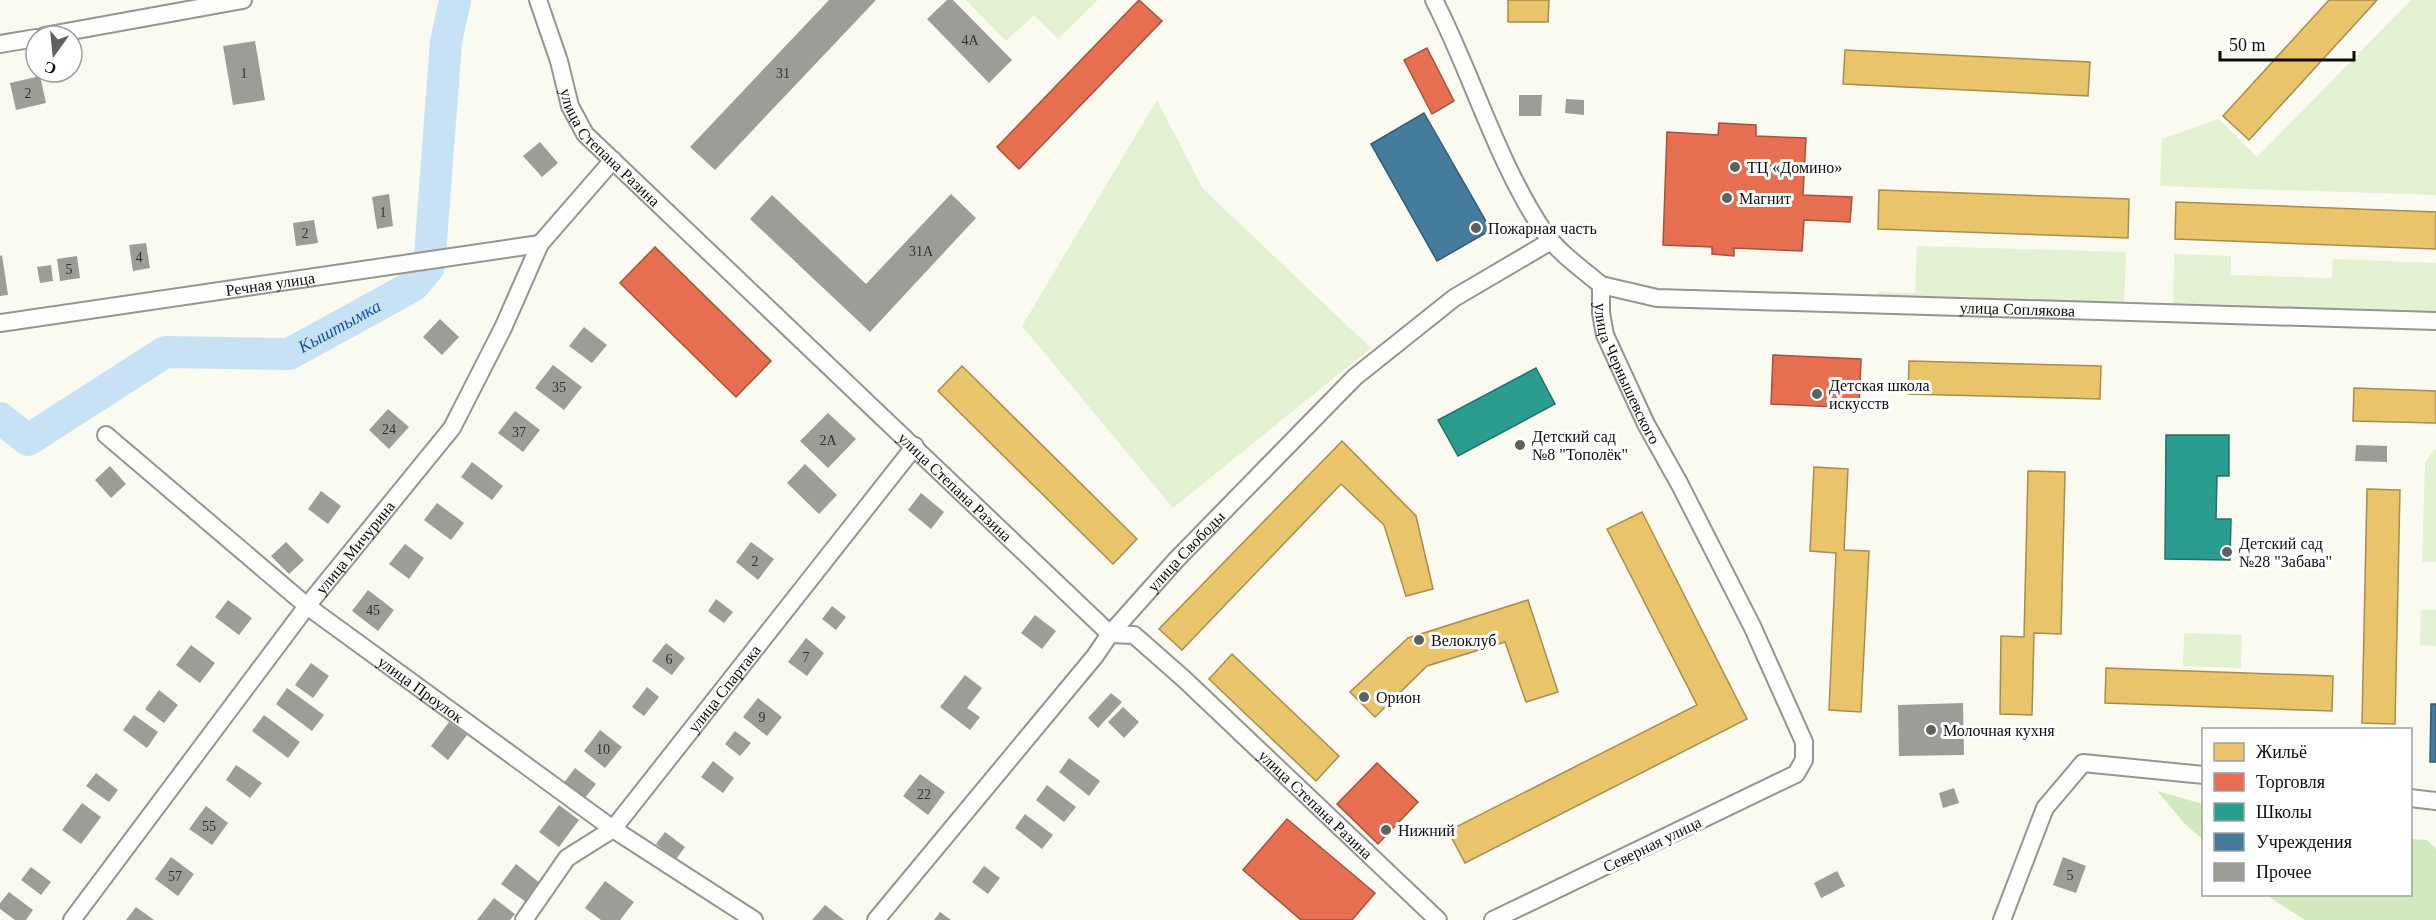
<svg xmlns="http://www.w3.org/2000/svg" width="2436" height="920" font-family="'Times New Roman',serif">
<rect width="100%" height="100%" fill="#fbfaf1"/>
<path fill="#e2f1d1" d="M966,0H1098L1058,39L1034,15L1006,41Z
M2411,0H2436V195L2160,186L2162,139L2219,119L2257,157Z
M1157,100L1203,189L1371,348L1173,508L1022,326Z
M1917,246L2126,252L2124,307L1878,300V292L1915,293Z
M2174,254L2231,256V275L2332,278L2333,259L2436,263V319L2173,310Z
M2434,450H2436V562H2422L2425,463Z
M2421,610H2436V646L2420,645Z
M2184,633L2242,635L2241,668L2183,666Z"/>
<path fill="#d1e9be" d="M2157,791L2203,804V840L2186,825Z
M2411,839L2427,840L2436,849V920H2305L2266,895L2410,894Z"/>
<path fill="#e9c46a" stroke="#a78d4e" stroke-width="1.5" d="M1508,0H1549L1548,22H1508Z
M2329,0H2377L2249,140L2223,116Z
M1845,50L2090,62L2088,96L1843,84Z
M1879,190L2129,199L2128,238L1878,229Z
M2176,202L2436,212V249L2175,239Z
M1909,361L2101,366L2100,399L1908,394Z
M962,366L1137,539L1113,564L938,391Z
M2354,388L2436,391V423L2353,421Z
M1342,441L1416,516L1433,589L1406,596L1384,525L1341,484L1182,650L1159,629Z
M1814,467L1848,469L1844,550L1869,551L1861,712L1829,710L1836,553L1810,551Z
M2028,471L2065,472L2061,634L2034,633L2032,715L2000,714L2001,636L2024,637Z
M2367,489L2400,490L2395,724L2362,723Z
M1642,512L1747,719L1465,863L1448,831L1697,705L1607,529Z
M1528,600L1558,692L1526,702L1505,642L1427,666L1375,717L1350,692L1408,638Z
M1232,654L1339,756L1316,781L1209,679Z
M2106,668L2333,676L2332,711L2105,703Z"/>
<path fill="#e76f51" stroke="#a6523d" stroke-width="1.5" d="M1139,0L1162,21L1019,169L997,147Z
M1427,48L1454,101L1432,114L1404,60Z
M1719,123L1756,125V136L1806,138L1803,195L1852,197L1850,222L1804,220L1802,251L1734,248V256L1712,254V247L1663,245L1667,132L1718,135Z
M655,247L771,361L736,397L620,283Z
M1773,355L1861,359L1859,408L1771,404Z
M1377,763L1418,802L1378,844L1337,804Z
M1287,819L1375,893L1352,920H1301L1243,870Z"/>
<path fill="#2a9d8f" stroke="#217268" stroke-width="1.5" d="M1536,368L1555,404L1458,456L1438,420Z
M2166,435H2229V476H2217L2216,519H2231L2230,560L2165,559Z"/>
<path fill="#457b9d" stroke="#345a72" stroke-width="1.5" d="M1424,113L1491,230L1437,261L1371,144Z
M2431,704H2436V762H2430Z"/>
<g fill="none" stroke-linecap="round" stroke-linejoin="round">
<path stroke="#c7e2f5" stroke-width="32" id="s1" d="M0,418L28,440L165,352L289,354L413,286L429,267L446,42L455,0"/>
</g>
<path fill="#9e9c97" d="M829,0H876L715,170L690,147Z
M947,0H953L1012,60L989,83L927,19Z
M255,41L265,100L233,105L223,46Z
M40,76L46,103L16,110L10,83Z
M1519,95H1542L1541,116H1519Z
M1566,99L1584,100V115L1565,113Z
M540,142L558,163L542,177L523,156Z
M389,194L393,226L377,229L372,197Z
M951,194L976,218L870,332L750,219L772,195L866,284Z
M314,220L318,243L296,246L293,223Z
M146,243L150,268L133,271L129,245Z
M2,255L8,295L0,296V256Z
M77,256L80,278L60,281L57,259Z
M51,265L53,281L40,283L37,267Z
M440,319L459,337L442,355L423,337Z
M584,327L607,345L592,363L569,346Z
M553,365L582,387L564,410L535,388Z
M388,409L409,427L389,449L369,430Z
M515,411L540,430L523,452L498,433Z
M828,413L856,439L828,468L800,441Z
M2356,445L2387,446V462L2355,461Z
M472,462L503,486L492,500L461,477Z
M805,464L837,495L819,514L787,483Z
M110,466L126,484L111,498L95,480Z
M321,491L341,506L328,524L308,509Z
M921,493L944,512L931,529L908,510Z
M437,503L464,523L451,540L424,520Z
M286,542L304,560L289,574L271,556Z
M751,542L774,559L758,580L736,562Z
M405,544L424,558L409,579L389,564Z
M368,590L394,610L378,631L352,611Z
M716,599L733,612L724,623L708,611Z
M228,600L252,618L239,635L215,617Z
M832,606L846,617L836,630L822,619Z
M1035,615L1056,631L1042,649L1021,633Z
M806,638L824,653L807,676L788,662Z
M666,643L685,658L672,675L652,661Z
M191,645L215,663L200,683L176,665Z
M311,663L329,676L313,698L295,685Z
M965,675L982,688L967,708L980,717L970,730L940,707Z
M647,687L659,697L644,716L632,707Z
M287,688L324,715L312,731L276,704Z
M159,690L178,705L164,723L145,709Z
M1111,693L1122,702L1098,728L1088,718Z
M758,698L782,717L767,736L743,717Z
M1963,703L1964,755L1899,756L1898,705Z
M1123,707L1139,722L1124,738L1108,722Z
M134,715L158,732L147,748L123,730Z
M264,715L300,742L288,758L252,731Z
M449,722L467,735L448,760L431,746Z
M600,730L622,747L605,768L584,751Z
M735,731L751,743L740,756L725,744Z
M1069,758L1100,781L1089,796L1059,772Z
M713,761L734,778L723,793L701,777Z
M236,765L262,783L250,798L226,780Z
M575,768L596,784L584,799L563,784Z
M96,773L118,790L109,802L86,786Z
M920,774L945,792L928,815L903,796Z
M1047,785L1076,807L1064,822L1036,800Z
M1954,788L1959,803L1943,808L1939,793Z
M82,803L101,817L81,844L62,830Z
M559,805L579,820L559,847L539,832Z
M206,806L228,823L212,845L189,829Z
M1025,814L1053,835L1042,849L1015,828Z
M665,832L685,847L676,859L656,844Z
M171,857L194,874L178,896L155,879Z
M2063,857L2086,866L2076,893L2053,885Z
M516,864L540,883L526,902L501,884Z
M984,866L1000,878L988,894L972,882Z
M31,867L51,882L41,895L21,880Z
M1837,871L1845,886L1821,898L1814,883Z
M605,881L634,902L620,920H601L585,908Z
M9,892L33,910L26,920H15L0,909V903Z
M494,898L515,914L510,920H477Z
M825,905L844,920H812Z
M136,907L154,920H126Z
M940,912L951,920H934Z"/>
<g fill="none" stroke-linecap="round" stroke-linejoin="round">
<g stroke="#949490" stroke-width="20">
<g id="street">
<path id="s2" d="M538,0L559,61L570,106L585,134L1110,634L1134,635L1184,679L1438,920"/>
<path id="s3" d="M1434,0C1473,76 1496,160 1544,232C1558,252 1582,269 1601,285V313L1605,335L1646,424L1679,483L1752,626L1804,742V760L1796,774L1493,920"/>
<path d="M44,36L243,0"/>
<path d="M0,44L36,38"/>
<path id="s4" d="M1601,285L1657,298L2436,321"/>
<path id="s5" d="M0,323L540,244"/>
<path id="s6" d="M106,435L307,606L613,829L754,920"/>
<path d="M2410,798L2436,801"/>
<path id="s7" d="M72,920L307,606L452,428L503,328L540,244L613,160"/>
<path id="s8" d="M524,920L567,858L613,829L915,446"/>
<path id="s9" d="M876,920L1095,656L1110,634L1176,560L1355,377L1454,298L1551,241"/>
<path d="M2002,920L2045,808L2083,763L2204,775"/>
</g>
</g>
<use href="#street" stroke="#fefefd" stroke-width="16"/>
</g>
<g fill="#60605d" stroke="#fff" stroke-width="2">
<circle cx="1735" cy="167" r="6"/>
<circle cx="1727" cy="198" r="6"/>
<circle cx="1476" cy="228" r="6"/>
<circle cx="1817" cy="394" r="6"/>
<circle cx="1520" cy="445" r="6"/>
<circle cx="2227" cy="552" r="6"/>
<circle cx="1419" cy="640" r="6"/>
<circle cx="1364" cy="697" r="6"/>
<circle cx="1931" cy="730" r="6"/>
<circle cx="1386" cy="830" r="6"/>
</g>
<g text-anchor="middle" stroke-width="6" stroke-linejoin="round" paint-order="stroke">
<g font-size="14" fill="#313130">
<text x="970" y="45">4А</text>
<text x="244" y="78">1</text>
<text x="783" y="78">31</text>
<text x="28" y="98">2</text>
<text x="383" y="217">1</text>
<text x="305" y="238">2</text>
<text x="921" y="256">31А</text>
<text x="139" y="262">4</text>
<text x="69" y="274">5</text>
<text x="559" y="392">35</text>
<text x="389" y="434">24</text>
<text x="519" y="437">37</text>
<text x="828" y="445">2А</text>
<text x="755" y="566">2</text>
<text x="373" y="615">45</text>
<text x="806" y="662">7</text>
<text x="669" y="664">6</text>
<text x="762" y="722">9</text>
<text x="603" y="754">10</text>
<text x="924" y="799">22</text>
<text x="209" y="831">55</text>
<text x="2070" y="880">5</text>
<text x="175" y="881">57</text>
</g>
<g font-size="16" fill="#0d0d0d" stroke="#fff">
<text dy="6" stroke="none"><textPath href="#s2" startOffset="168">улица Степана Разина</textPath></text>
<text dy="6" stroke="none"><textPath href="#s5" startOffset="273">Речная улица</textPath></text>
<text dy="6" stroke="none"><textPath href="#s4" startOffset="418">улица Соплякова</textPath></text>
<text dy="6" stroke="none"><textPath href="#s3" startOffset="429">улица Чернышевского</textPath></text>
<text dy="6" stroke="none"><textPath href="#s2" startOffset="654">улица Степана Разина</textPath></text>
<text dy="6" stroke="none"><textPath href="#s7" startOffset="468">улица Мичурина</textPath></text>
<text dy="6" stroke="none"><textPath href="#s9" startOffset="482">улица Свободы</textPath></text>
<text dy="6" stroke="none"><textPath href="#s8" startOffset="309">улица Спартака</textPath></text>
<text dy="6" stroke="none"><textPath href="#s6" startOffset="405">улица Проулок</textPath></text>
<text dy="6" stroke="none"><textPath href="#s2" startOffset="1140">улица Степана Разина</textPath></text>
<text transform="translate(1652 844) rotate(-26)" y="6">Северная улица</text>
</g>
<g font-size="16" fill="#0d0d0d" stroke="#fff" text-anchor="start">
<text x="1747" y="173">ТЦ «Домино»</text>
<text x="1739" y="204">Магнит</text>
<text x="1488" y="234">Пожарная часть</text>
<text x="1829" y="391">Детская школа<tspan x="1829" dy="18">искусств</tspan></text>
<text x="1532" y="442">Детский сад<tspan x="1532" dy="18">№8 "Тополёк"</tspan></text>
<text x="2239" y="549">Детский сад<tspan x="2239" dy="18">№28 "Забава"</tspan></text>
<text x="1431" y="646">Велоклуб</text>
<text x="1376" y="703">Орион</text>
<text x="1943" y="736">Молочная кухня</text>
<text x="1398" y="836">Нижний</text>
</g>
<g font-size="18" font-style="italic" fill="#1457a1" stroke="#fff">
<text dy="6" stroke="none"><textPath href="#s1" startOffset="380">Кыштымка</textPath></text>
</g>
</g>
<rect x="2202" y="728" width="210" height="168" fill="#ffffff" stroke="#9e9e9e" stroke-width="1.5"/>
<rect x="2214" y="743" width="30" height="18" fill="#e9c46a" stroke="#9e9e9e" stroke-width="1.5"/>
<text x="2256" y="758" font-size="18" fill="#0d0d0d">Жильё</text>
<rect x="2214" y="773" width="30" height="18" fill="#e76f51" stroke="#9e9e9e" stroke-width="1.5"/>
<text x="2256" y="788" font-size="18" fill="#0d0d0d">Торговля</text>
<rect x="2214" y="803" width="30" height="18" fill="#2a9d8f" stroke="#9e9e9e" stroke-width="1.5"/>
<text x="2256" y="818" font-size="18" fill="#0d0d0d">Школы</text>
<rect x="2214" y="833" width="30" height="18" fill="#457b9d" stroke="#9e9e9e" stroke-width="1.5"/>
<text x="2256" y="848" font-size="18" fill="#0d0d0d">Учреждения</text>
<rect x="2214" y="863" width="30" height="18" fill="#9e9c97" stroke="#9e9e9e" stroke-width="1.5"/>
<text x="2256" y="878" font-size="18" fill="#0d0d0d">Прочее</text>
<g transform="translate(54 54) rotate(195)"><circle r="28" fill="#ffffff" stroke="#9e9e9e" stroke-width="1.5"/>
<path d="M0-4.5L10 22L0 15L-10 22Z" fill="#60605d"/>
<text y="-9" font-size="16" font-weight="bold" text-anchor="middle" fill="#0d0d0d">С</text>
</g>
<path d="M2220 51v9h134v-9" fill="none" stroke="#0d0d0d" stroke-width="3"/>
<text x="2229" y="51" font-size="18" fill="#0d0d0d" stroke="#ffffff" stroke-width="4.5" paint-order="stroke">50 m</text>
</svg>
